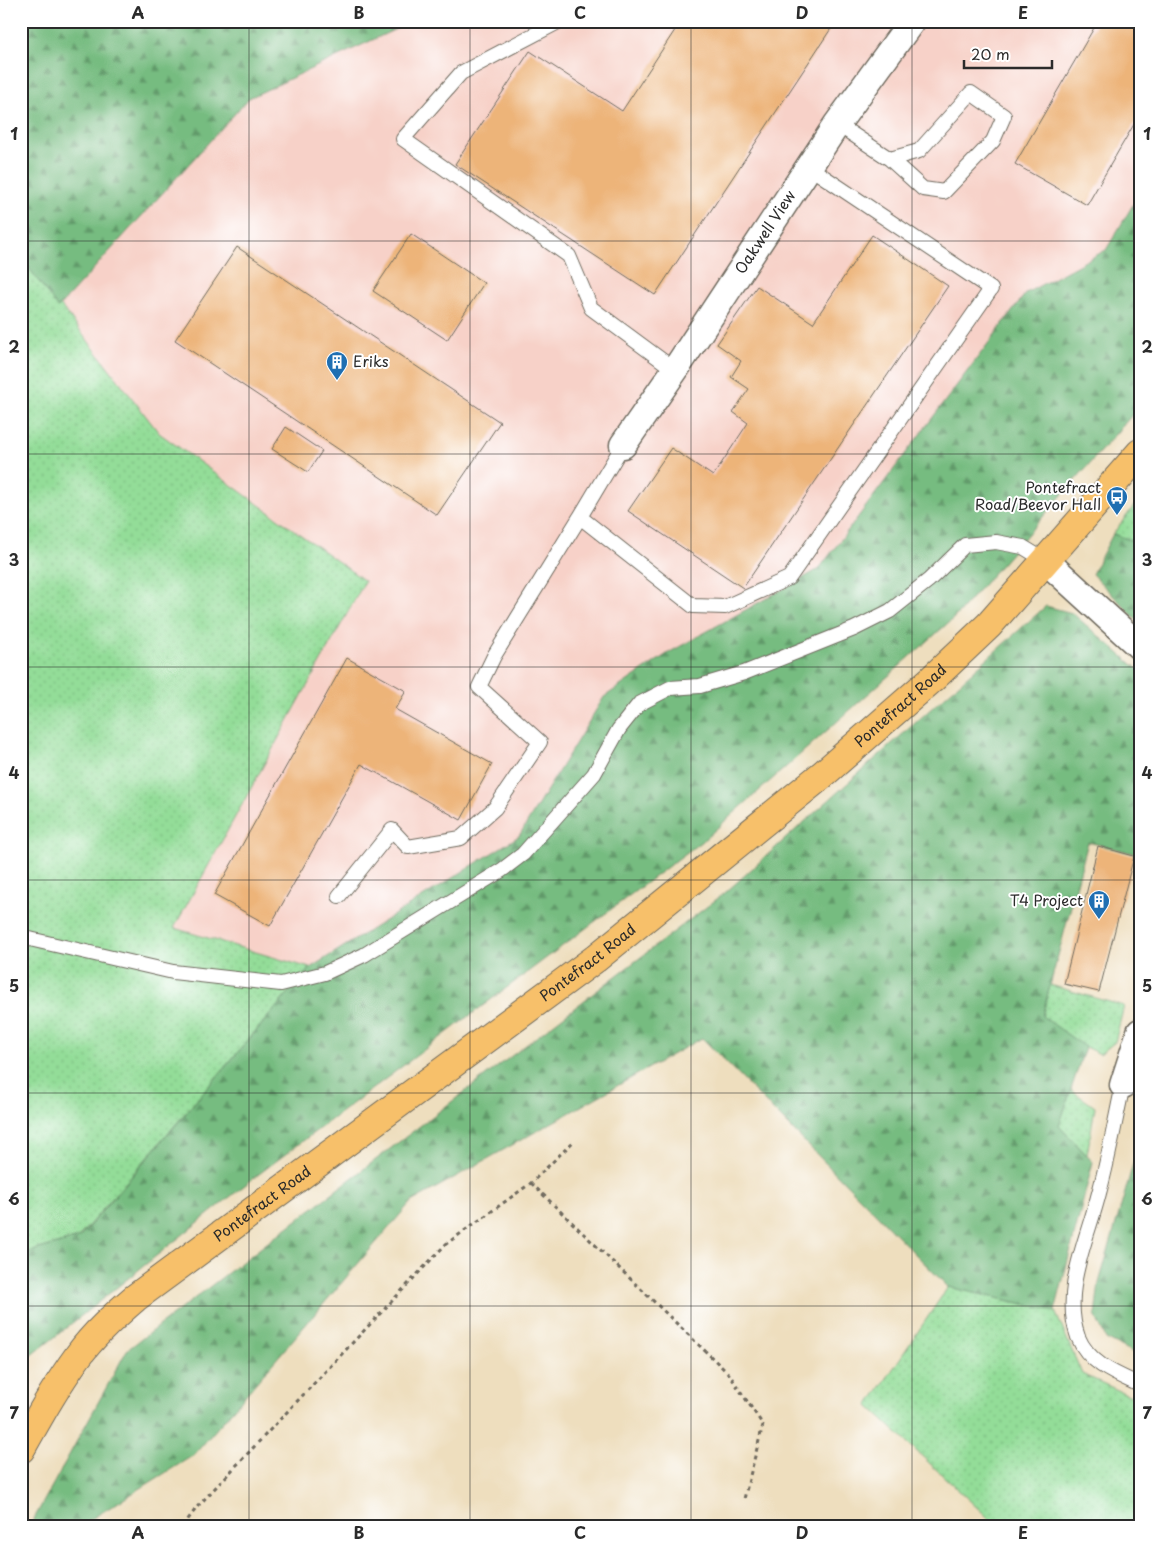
<svg xmlns="http://www.w3.org/2000/svg" width="1161" height="1547" font-family="'Playpen Sans',sans-serif">
<defs>
<pattern id="grass-dots" width="8" height="8" patternUnits="userSpaceOnUse" patternTransform="scale(1.25)"><rect width="8" height="8" fill="#93dd98"/><path d="M2 2h.1M6 6h.1" fill="none" stroke="#7fbe83" stroke-width="1.8" stroke-linecap="round"/></pattern>
<pattern id="forest-firs" width="22" height="20" patternUnits="userSpaceOnUse" patternTransform="scale(1.25)"><rect width="22" height="20" fill="#76bc80"/><path d="M5 1l3.5 6h-7zM16 11l3.5 6h-7z" fill="#619969"/></pattern>
</defs>
<rect width="100%" height="100%" fill="#fff"/>
<filter id="ink" filterUnits="userSpaceOnUse"><feTurbulence type="fractalNoise" baseFrequency=".02" numOctaves="2"/><feDisplacementMap in="SourceGraphic" scale="10" xChannelSelector="R" yChannelSelector="G"/><feConvolveMatrix kernelMatrix="1 2 1 2 8 2 1 2 1" color-interpolation-filters="sRGB"/></filter>
<filter id="wash" filterUnits="userSpaceOnUse"><feTurbulence type="fractalNoise" baseFrequency=".0096" numOctaves="4" result="noise"/><feDisplacementMap in="SourceGraphic" scale="20" xChannelSelector="R" yChannelSelector="G"/><feGaussianBlur stdDeviation="1.12" result="paint"/><feColorMatrix in="noise" values="0 0 0 0 0 0 0 0 0 0 0 0 0 0 0 0 0 1.4 0 .05"/><feComposite in="paint" operator="in"/></filter>
<g filter="url(#wash)">
<rect width="100%" height="100%" fill="#eedebe"/>
<path fill="#f7d1c8" d="M413,21H1140V193L1106,250L1026,293L819,569L670,652L604,697L519,836L310,968L174,929L365,581L159,433L58,308L249,98Z"/>
<path fill="url(#grass-dots)" stroke="#5f8462" d="M21,254L159,433L365,581L174,928L310,968L78,1238L21,1254Z
M1140,498V543L1113,534Z
M1050,985L1124,1006L1115,1042L1100,1054L1085,1047L1042,1017Z
M1071,1090L1095,1107L1087,1155L1059,1126Z
M948,1287L1055,1311L1082,1374L1140,1400V1526H997L868,1406Z"/>
<path fill="url(#forest-firs)" stroke="#507456" d="M21,21H413L249,98L58,308L21,257Z
M1140,193V406L956,616L706,838L255,1177L21,1364V1254L79,1238L310,968L519,836L604,697L670,652L819,569L1026,293L1106,250Z
M1113,534L1140,543V623L1092,574Z
M1046,606L1072,613L1140,671V855L1088,842L1042,1016L1085,1047L1059,1126L1093,1162L1055,1311L948,1287L702,1038L411,1202L194,1455L80,1526H30L127,1350L726,892Z
M1138,1147H1140V1356L1106,1339L1095,1315L1099,1283Z"/>
<g id="blocks">
<path fill="#edb479" d="M681,21H836L655,295L455,164L530,51L622,111Z
M1098,21H1140V114L1087,205L1015,164Z
M411,234L484,283L447,340L373,291Z
M872,235L948,286L743,588L628,511L671,448L713,476L748,423L733,412L749,389L731,377L741,361L717,344L757,286L813,323Z
M237,247L500,422L437,515L175,340Z
M286,427L322,451L308,472L272,449Z
M347,658L406,691L395,709L492,764L461,820L361,764L270,926L214,895Z
M1098,846L1134,856L1099,992L1064,984Z"/>
</g>
</g>
<g filter="url(#ink)">
<use href="#blocks" fill-opacity="0" stroke="#6f6a5e" stroke-width="1"/>
<g fill="none" stroke-linecap="round" stroke-linejoin="round">
<g stroke="#6f6a5e" stroke-width="16">
<path id="lane" d="M560,21L461,73L403,139L569,256L591,308L675,370
M837,124L890,159L923,189L944,192L993,141L1004,116L971,93L919,151L890,159
M623,445L580,517L693,606L725,607L789,578L991,289L809,167
M339,896L392,830L408,847L461,838L495,808L540,742L479,687L494,656L580,517
M21,937L173,972L281,984L325,973L364,955L502,870L523,854L594,774L619,729L639,704L670,688L700,686L744,673L854,629L890,611L929,580L965,545L996,542L1023,547L1046,561
M1123,1085C1115,1121 1109,1157 1099,1193C1088,1238 1061,1291 1078,1337C1089,1364 1116,1374 1140,1385"/>
</g>
<g stroke="#6f6a5e" stroke-width="29">
<g id="street">
<path id="s1" d="M623,445L675,370L837,124L912,21"/>
<path d="M1046,561L1140,647"/>
<path d="M1123,1085L1140,1032"/>
</g>
</g>
<g stroke="#6f6a5e" stroke-width="30">
<g id="highway">
<path id="s2" d="M21,1449C39,1417 56,1386 78,1356C94,1334 114,1316 135,1298L595,959L822,775L932,679L989,625L1140,453"/>
</g>
</g>
<path stroke="#6f6a5e" stroke-width="3" stroke-dasharray="4 4" stroke-linecap="butt" d="M531,1183L729,1374L763,1425L744,1499
M183,1526L198,1506L446,1244L531,1183L575,1140"/>
<use href="#lane" stroke="#fff" stroke-width="14"/>
<use href="#street" stroke="#fff" stroke-width="26"/>
<use href="#highway" stroke="#f7c06b" stroke-width="28"/>
</g>
</g>
<path fill="none" stroke="#2b2b2b" stroke-width="1" stroke-opacity="0.55" d="M249,21V1526M470,21V1526M691,21V1526M912,21V1526M21,241H1140M21,454H1140M21,667H1140M21,880H1140M21,1093H1140M21,1306H1140"/>
<defs>
<g id="building-pin" transform="scale(1.125)"><path d="M0 17L-7.5 6A9.5 9.5 0 1 1 7.5 6Z" fill="#1f6fb2" stroke="#fff"/><path d="M-4-6H4V6H1V3H-1V6H-4ZM-2.5-4.3h1.7v1.8h-1.7ZM.8-4.3h1.7v1.8H.8ZM-2.5-1h1.7V.8h-1.7ZM.8-1h1.7V.8H.8Z" fill="#fff"/></g>
<g id="bus-pin" transform="scale(1.125)"><path d="M0 17L-7.5 6A9.5 9.5 0 1 1 7.5 6Z" fill="#1f6fb2" stroke="#fff"/><path d="M-5-6H5V4H4V6H2V4H-2V6H-4V4H-5ZM-3.5-4V0h7V-4ZM-3.5 1.2v1.5H-2V1.2ZM2 1.2v1.5H3.5V1.2Z" fill="#fff"/></g>
</defs>
<g fill-rule="evenodd">
<use href="#building-pin" x="337" y="362"/>
<use href="#bus-pin" x="1117" y="497"/>
<use href="#building-pin" x="1099" y="901"/>
</g>
<g text-anchor="middle" stroke-width="4" stroke-linejoin="round" paint-order="stroke">
<g font-size="15" fill="#2b2b2b" stroke="#fff">
<text dy="5" stroke="none"><textPath href="#s1" startOffset="256">Oakwell View</textPath></text>
<text dy="5" stroke="none"><textPath href="#s2" startOffset="1159">Pontefract Road</textPath></text>
<text dy="5" stroke="none"><textPath href="#s2" startOffset="754">Pontefract Road</textPath></text>
<text dy="5" stroke="none"><textPath href="#s2" startOffset="349">Pontefract Road</textPath></text>
</g>
<g font-size="15" fill="#2b2b2b" stroke="#fff" text-anchor="end">
<text x="353" y="367" text-anchor="start">Eriks</text>
<text x="1101" y="493">Pontefract<tspan x="1101" dy="17">Road/Beevor Hall</tspan></text>
<text x="1083" y="906">T4 Project</text>
</g>
</g>
<rect width="1161" height="1547" fill="none" stroke="#fff" stroke-width="55"/>
<path d="M964 60v8h88v-8" fill="none" stroke="#2b2b2b" stroke-width="2.5"/>
<text x="971" y="60" font-size="15" fill="#2b2b2b" stroke="#ffffff" stroke-width="4" paint-order="stroke">20 m</text>
<rect x="28" y="28" width="1106" height="1492" fill="none" stroke="#2b2b2b" stroke-width="2"/>
<g font-size="16" text-anchor="middle" font-weight="bold" fill="#2b2b2b">
<text x="138" y="19">A</text>
<text x="359" y="19">B</text>
<text x="580" y="19">C</text>
<text x="802" y="19">D</text>
<text x="1023" y="19">E</text>
<text x="14" y="140">1</text>
<text x="1147" y="140">1</text>
<text x="14" y="353">2</text>
<text x="1147" y="353">2</text>
<text x="14" y="566">3</text>
<text x="1147" y="566">3</text>
<text x="14" y="779">4</text>
<text x="1147" y="779">4</text>
<text x="14" y="992">5</text>
<text x="1147" y="992">5</text>
<text x="14" y="1205">6</text>
<text x="1147" y="1205">6</text>
<text x="14" y="1419">7</text>
<text x="1147" y="1419">7</text>
<text x="138" y="1539">A</text>
<text x="359" y="1539">B</text>
<text x="580" y="1539">C</text>
<text x="802" y="1539">D</text>
<text x="1023" y="1539">E</text>
</g>
</svg>
